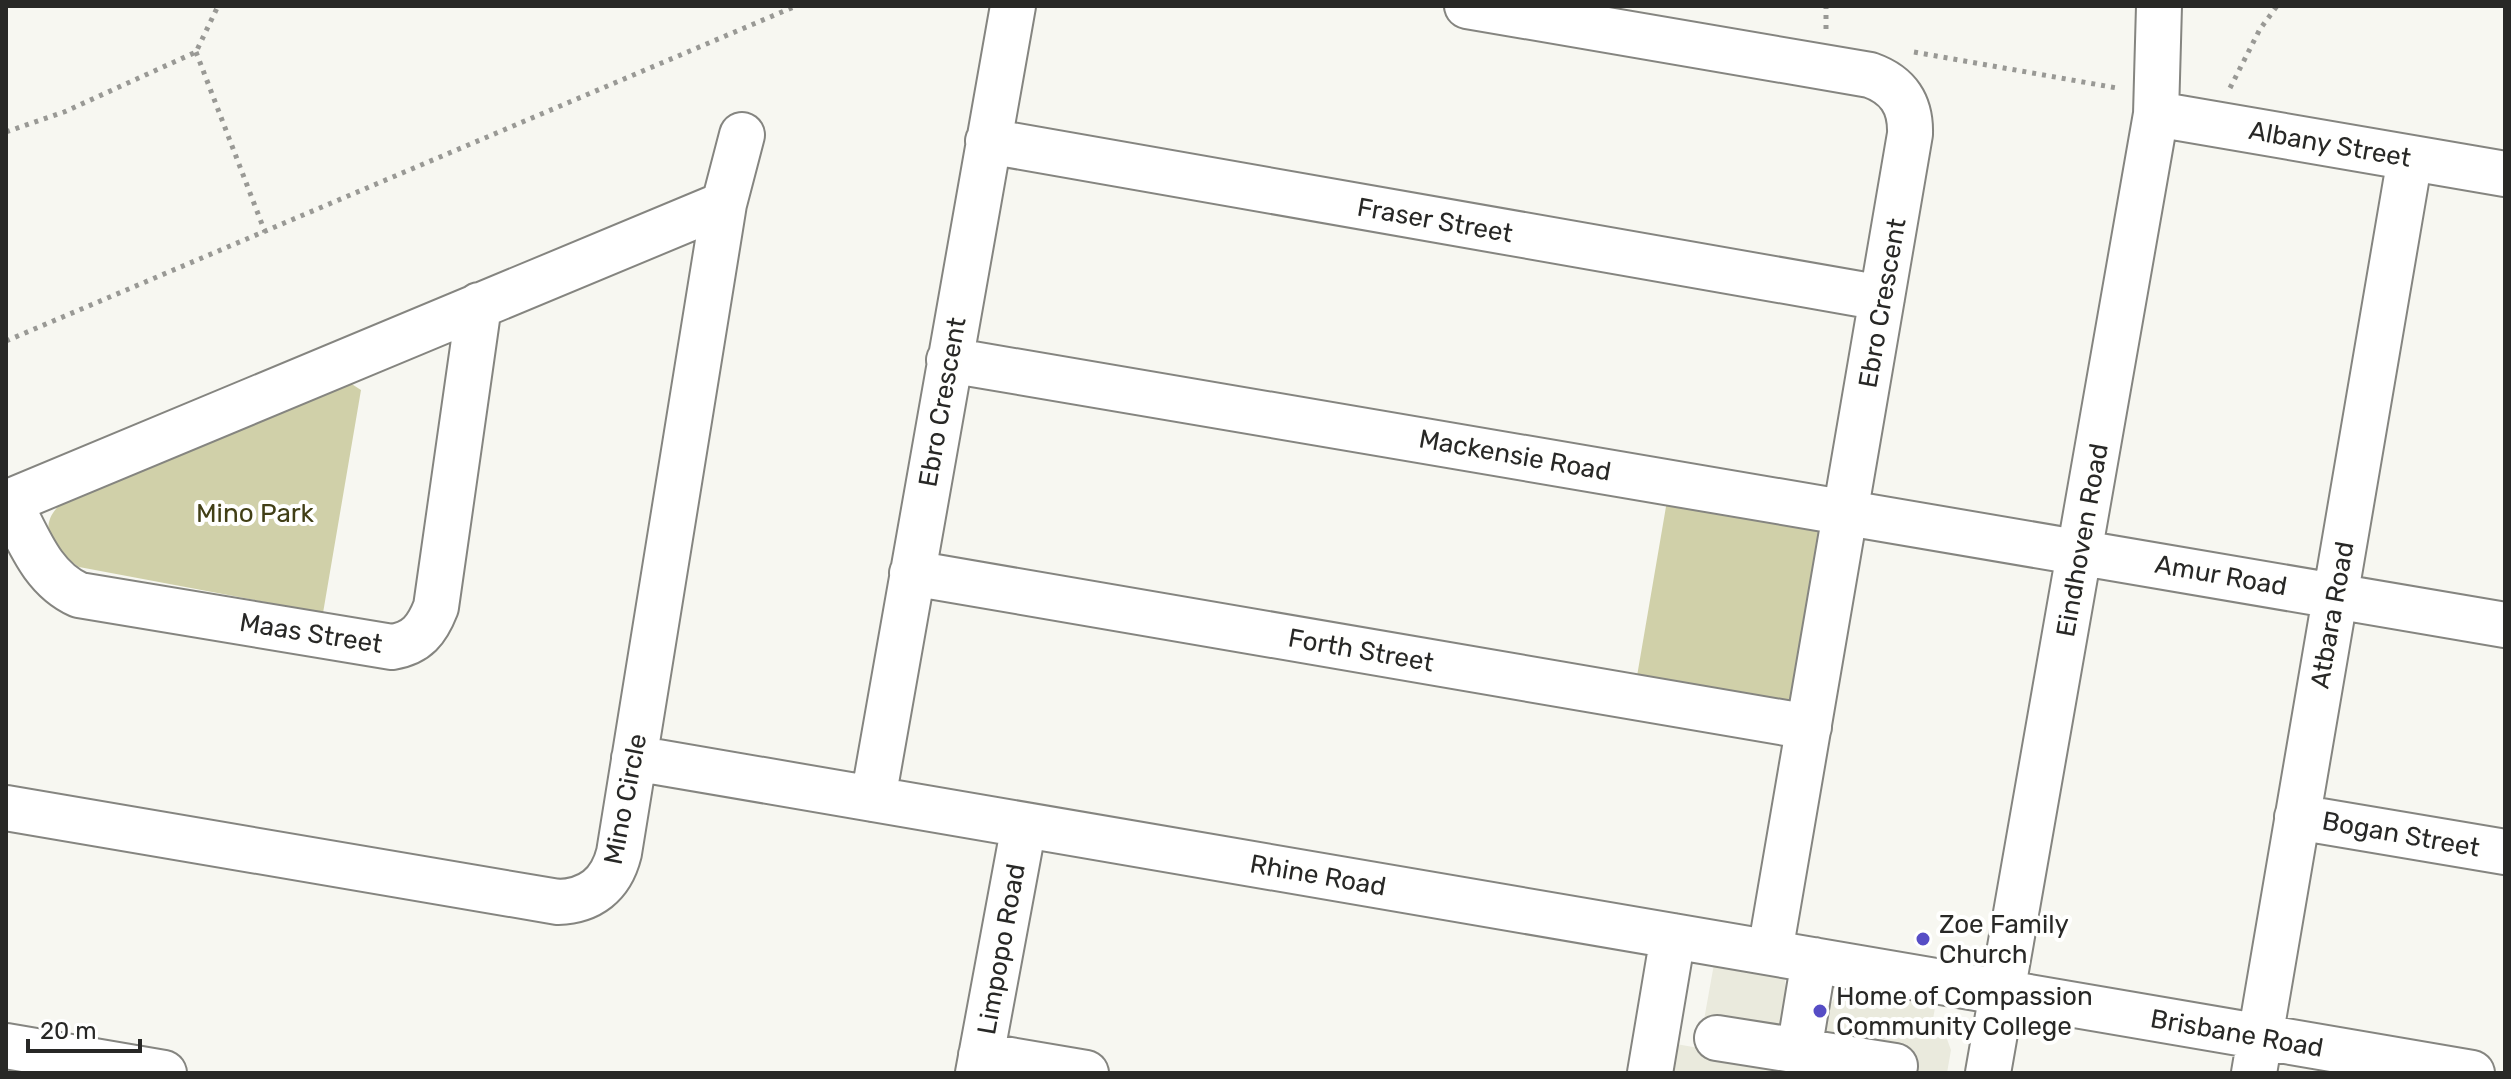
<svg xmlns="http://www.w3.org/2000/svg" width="2511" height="1079" font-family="Rubik,sans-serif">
<rect width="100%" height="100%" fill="#f7f7f1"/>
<path fill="#eaeadd" d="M1714,964L1784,975L1787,996L1832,1002L1840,989L1851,987L1936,1002L1933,1019L1940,1020L1951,1050L1947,1073H1671L1676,1044L1699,1048Z"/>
<path fill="#d0d0a9" d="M347,381L361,390L323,613L79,567C55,551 33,527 63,502Z
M1668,495L1813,524L1824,542L1796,696L1787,703L1636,682Z"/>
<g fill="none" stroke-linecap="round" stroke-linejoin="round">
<g stroke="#858580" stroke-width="48">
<path id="minor" d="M1467,6L1870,75C1898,85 1911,104 1910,134L1770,952
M2156,114L2505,174
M988,141L1882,298
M949,360L2505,625
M9,502C28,537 41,578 79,595L392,647C417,643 427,630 436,607L479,305
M6,503L724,204
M912,573L1809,727
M634,758L2472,1073
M873,799L1013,6
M6,808L558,902C590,901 611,885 619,853L724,204L742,135
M2297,817L2505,852
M1717,1038L1895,1066
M6,1046L164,1073
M1799,1051L1814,960
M981,1055L1086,1073
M978,1073L1024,825
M1650,1073L1673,936
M1988,1073L2156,114L2159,6
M2254,1073L2410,158"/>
</g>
<path stroke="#999995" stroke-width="5" stroke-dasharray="4 6" stroke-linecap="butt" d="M1826,29V6
M196,52L265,232
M1914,52L2117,88
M2230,88L2260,29L2277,6
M6,132L64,112L196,52L218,6
M6,341L796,6"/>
<use href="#minor" stroke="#fff" stroke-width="44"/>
</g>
<g fill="#564dc5" stroke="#fffffe" stroke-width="3">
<circle cx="1923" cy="939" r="8"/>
<circle cx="1820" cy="1011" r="8"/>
</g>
<g text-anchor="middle" stroke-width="8" stroke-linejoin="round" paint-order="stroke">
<g font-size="26" fill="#282826" stroke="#fffffe">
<text transform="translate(2330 144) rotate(10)" y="9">Albany Street</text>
<text transform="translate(1435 220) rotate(10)" y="9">Fraser Street</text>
<text transform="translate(1882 303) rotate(-80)" y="9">Ebro Crescent</text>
<text transform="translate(942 402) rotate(-80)" y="9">Ebro Crescent</text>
<text transform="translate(1515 455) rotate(10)" y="9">Mackensie Road</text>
<text transform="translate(2082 540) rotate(-80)" y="9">Eindhoven Road</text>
<text transform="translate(2221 575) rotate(10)" y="9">Amur Road</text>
<text transform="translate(2332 615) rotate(-80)" y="9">Atbara Road</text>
<text transform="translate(311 633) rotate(9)" y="9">Maas Street</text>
<text transform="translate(1361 650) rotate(10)" y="9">Forth Street</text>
<text transform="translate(625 799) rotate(-79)" y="9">Mino Circle</text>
<text transform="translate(2401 834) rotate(10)" y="9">Bogan Street</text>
<text transform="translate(1318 875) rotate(10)" y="9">Rhine Road</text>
<text transform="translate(1001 949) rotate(-80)" y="9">Limpopo Road</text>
<text transform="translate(2237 1033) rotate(10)" y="9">Brisbane Road</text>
</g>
<g font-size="26" fill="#413f16" stroke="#fffffe">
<text x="255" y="522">Mino Park</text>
</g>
<g font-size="26" fill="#282826" stroke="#fffffe" text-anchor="start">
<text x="1939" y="933">Zoe Family<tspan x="1939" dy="30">Church</tspan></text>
<text x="1836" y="1005">Home of Compassion<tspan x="1836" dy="30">Community College</tspan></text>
</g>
</g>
<rect width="2511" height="1079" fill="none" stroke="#282826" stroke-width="16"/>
<path d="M28 1039v12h112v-12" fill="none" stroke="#282826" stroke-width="4"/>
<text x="40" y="1039" font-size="24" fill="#282826" stroke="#fffffe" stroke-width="6" paint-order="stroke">20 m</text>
</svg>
